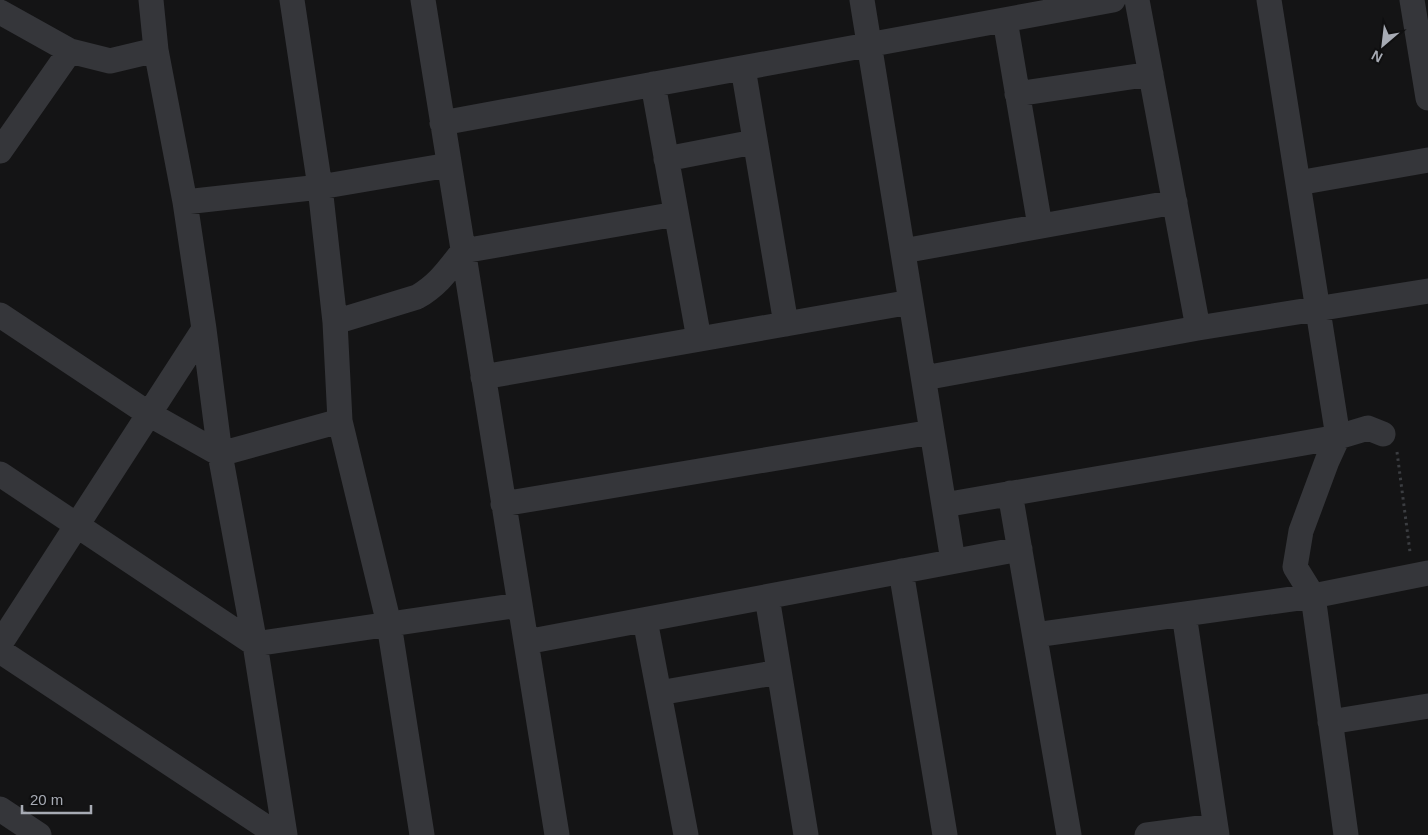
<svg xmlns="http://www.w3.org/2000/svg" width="1428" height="835" font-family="Arial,sans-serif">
<rect width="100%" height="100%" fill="#141415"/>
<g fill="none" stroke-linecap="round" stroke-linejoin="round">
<path stroke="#3b3d41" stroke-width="3" stroke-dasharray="2.5 4" stroke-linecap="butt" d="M1397,452L1410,552"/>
<path stroke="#35363a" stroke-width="25" d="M151,0L156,50L185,202L204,329L220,454L255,644L285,835
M292,0L320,187L335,322L340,421L389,624L422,835
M423,0L557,835
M862,0L953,561
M1137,0L1198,328
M1269,0L1338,437L1327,461L1301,531L1295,567L1313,596L1346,835
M1412,0L1428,98
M0,12L70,51L110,61L156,50
M1005,20L1040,226
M743,68L786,324
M653,84L699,339
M1017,94L1151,74
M442,123L1113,0
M0,151L70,51
M666,159L754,142
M1298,183L1428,160
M185,202L320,187L449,165
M903,251L1175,202
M0,315L149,414L220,454L340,421
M335,322L417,297C438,285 448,270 463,251L676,214
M483,377L911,302
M924,378L1198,328L1428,291
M0,474L255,644L520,605
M1010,493L1069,835
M503,504L932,432
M944,505L1276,448L1338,437L1368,428L1383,434
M901,571L945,835
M767,597L806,835
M1184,614L1217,835
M645,620L686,835
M1035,635L1313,596L1428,573
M526,642L1020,549
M0,644L204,329
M0,651L278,835
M659,693L779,672
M1330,722L1428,706
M0,809L39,835
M1147,835L1215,826"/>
</g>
<g transform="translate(1383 45) rotate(208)" stroke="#0f0f10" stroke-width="4" paint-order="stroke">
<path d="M0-4L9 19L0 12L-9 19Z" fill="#a7abb4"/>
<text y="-8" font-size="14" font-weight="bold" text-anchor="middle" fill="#a7abb4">N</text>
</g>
<path d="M22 805v8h69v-8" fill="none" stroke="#a7abb4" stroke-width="2.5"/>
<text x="30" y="805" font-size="15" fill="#a7abb4" stroke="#0f0f10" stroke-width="4" paint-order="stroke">20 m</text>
</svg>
